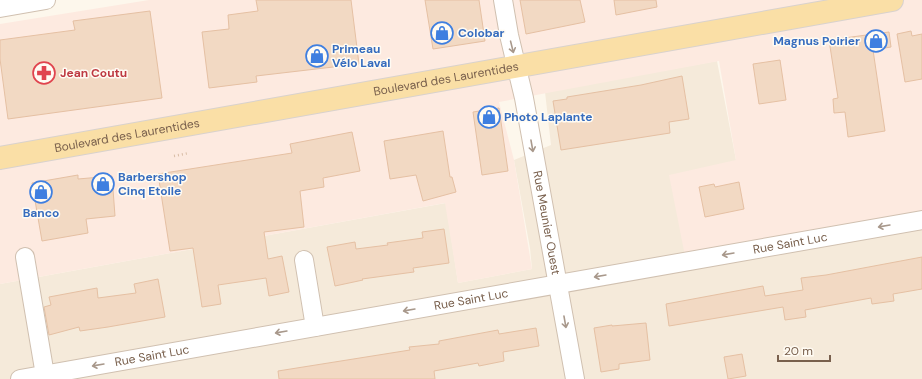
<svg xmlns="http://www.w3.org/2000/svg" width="922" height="379" font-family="'DM Sans',sans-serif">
<rect width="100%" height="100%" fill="#fdf7ec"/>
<path fill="#f5eada" d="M717,61L736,160L922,220V379H0V284L446,203L458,283L532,269L530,248L514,160L551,145L545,92Z"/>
<path fill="#fdeae0" d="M149,0H922V220L686,261L669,175L736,160L719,61L499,102L514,160L532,269L458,283L445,203L0,284V24Z"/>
<path fill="#f2d9c3" stroke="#e5c0a3" d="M256,0H351L359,64L256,76L257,82L209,88L202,32L229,29L228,15L258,11Z
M425,0H479L485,41L433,49Z
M520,0H580L585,22L526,34Z
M614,0H656L657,7L616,15Z
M150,11L162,98L8,119L0,59V40L75,30L73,21Z
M911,31L912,36L922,34V79L905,82L897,34Z
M889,32L891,47L873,50L885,131L848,137L845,112L834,113L833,99L838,98L829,40Z
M780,60L786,100L759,104L753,64Z
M682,76L689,119L669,122L670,133L561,150L553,101L567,99V97L641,85Z
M499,108L508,171L482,175L473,112Z
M443,131L450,177H452L456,192L423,201L416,175L390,179L384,141Z
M352,132L360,171L323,178L324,187L300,191L304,227L264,232L268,259L282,256L289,292L269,296L266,278L218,285L221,304L202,307L193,248L170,251L158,174L292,153L290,144Z
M78,175V179L112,176L115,216L86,219L88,233L42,241L32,183Z
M739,182L744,209L705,217L699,187L714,184L715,187Z
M444,229L449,263L413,268L414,272L362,279L363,280L335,286L327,247L355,242L356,249L388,245L387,243L423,238L422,232Z
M922,257V289L893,294L894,301L872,304L871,298L805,310L806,317L785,320L783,307L669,326L666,304L763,286L765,296L803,290L801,278L826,275Z
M158,279L165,317L108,327L80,331L79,327L49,335L44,307L51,305L49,297L97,288L98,298L136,293L134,284Z
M646,323L650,360L619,364V369L601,372L594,328L612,325V326Z
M536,328L539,346L503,352L504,361L479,366L478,363L434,371L435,379H279L278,371L410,350L409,347L439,344V341L498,330L499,334Z
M742,354L746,376L728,379L724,357Z"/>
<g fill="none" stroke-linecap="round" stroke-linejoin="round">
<g stroke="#d0c0b0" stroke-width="20">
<g id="minor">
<path id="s1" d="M503,0L509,35L524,98L575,379"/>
<path d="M0,8L46,0"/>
<path d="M25,257L45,375"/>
<path d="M304,260L315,327"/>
<path id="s2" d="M20,379L922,220"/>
</g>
</g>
<g stroke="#d9d2cd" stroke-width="24">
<g id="major">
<path id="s3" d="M0,158L892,0"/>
</g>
</g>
<path stroke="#d8bca5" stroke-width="2.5" stroke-dasharray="1 3" stroke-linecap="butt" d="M174,156L189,153"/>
<use href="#minor" stroke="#fff" stroke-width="18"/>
<use href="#major" stroke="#fadfa6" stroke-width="22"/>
</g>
<defs><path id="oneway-shaft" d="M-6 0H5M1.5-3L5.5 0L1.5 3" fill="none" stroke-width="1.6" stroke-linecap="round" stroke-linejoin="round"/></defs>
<g stroke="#a8988b">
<use href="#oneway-shaft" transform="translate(512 47) rotate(76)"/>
<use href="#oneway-shaft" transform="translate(532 146) rotate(80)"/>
<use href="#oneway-shaft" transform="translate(884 226) rotate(170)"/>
<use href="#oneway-shaft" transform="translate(728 254) rotate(170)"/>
<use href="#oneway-shaft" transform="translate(600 276) rotate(170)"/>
<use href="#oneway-shaft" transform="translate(409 310) rotate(170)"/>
<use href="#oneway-shaft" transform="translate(565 322) rotate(80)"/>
<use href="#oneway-shaft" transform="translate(281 332) rotate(170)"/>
<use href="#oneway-shaft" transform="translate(98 365) rotate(170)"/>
</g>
<defs>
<g id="shop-ring" transform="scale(1.15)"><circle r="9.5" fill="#fffbf3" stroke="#3f7fe0" stroke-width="1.5"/><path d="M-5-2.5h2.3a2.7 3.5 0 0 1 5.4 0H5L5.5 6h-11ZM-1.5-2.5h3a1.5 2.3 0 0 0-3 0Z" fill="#3f7fe0"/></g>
<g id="pharmacy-ring" transform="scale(1.15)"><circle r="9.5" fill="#fffbf3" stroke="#e0444e" stroke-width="1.5"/><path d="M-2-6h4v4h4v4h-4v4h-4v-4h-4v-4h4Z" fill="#e0444e"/></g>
</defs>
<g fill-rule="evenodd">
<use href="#shop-ring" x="442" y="33"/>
<use href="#shop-ring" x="876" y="41"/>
<use href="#shop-ring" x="317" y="56"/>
<use href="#pharmacy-ring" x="44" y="73"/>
<use href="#shop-ring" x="489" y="117"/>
<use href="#shop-ring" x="103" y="184"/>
<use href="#shop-ring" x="41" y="192"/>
</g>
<g text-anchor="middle" stroke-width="3" stroke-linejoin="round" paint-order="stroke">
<g font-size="12" font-weight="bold" fill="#366cbe" stroke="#fffbf3" text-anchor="start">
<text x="458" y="37">Colobar</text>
<text x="860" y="45" text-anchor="end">Magnus Poirier</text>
<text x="332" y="53">Primeau<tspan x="332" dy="14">Vélo Laval</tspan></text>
<text x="504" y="121">Photo Laplante</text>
<text x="118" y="181">Barbershop<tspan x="118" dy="14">Cinq Etoile</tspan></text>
<text x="41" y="217" text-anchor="middle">Banco</text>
</g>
<g font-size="12" font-weight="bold" fill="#be3a42" stroke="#fffbf3" text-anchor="start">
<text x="60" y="77">Jean Coutu</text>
</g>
<g font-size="12" fill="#79604d" stroke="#fffbf3">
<text dy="4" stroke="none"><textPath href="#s3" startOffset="453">Boulevard des Laurentides</textPath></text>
<text dy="4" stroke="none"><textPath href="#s3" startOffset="129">Boulevard des Laurentides</textPath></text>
<text dy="4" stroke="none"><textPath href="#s1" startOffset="227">Rue Meunier Ouest</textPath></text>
<text dy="4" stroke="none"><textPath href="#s2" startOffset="782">Rue Saint Luc</textPath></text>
<text dy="4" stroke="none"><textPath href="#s2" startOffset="458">Rue Saint Luc</textPath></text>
<text dy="4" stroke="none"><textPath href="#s2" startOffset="134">Rue Saint Luc</textPath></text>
</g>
</g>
<path d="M778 355v6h52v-6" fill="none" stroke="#79604d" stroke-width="2"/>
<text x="784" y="355" font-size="12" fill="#79604d" stroke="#fffbf3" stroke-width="3" paint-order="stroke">20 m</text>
</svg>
